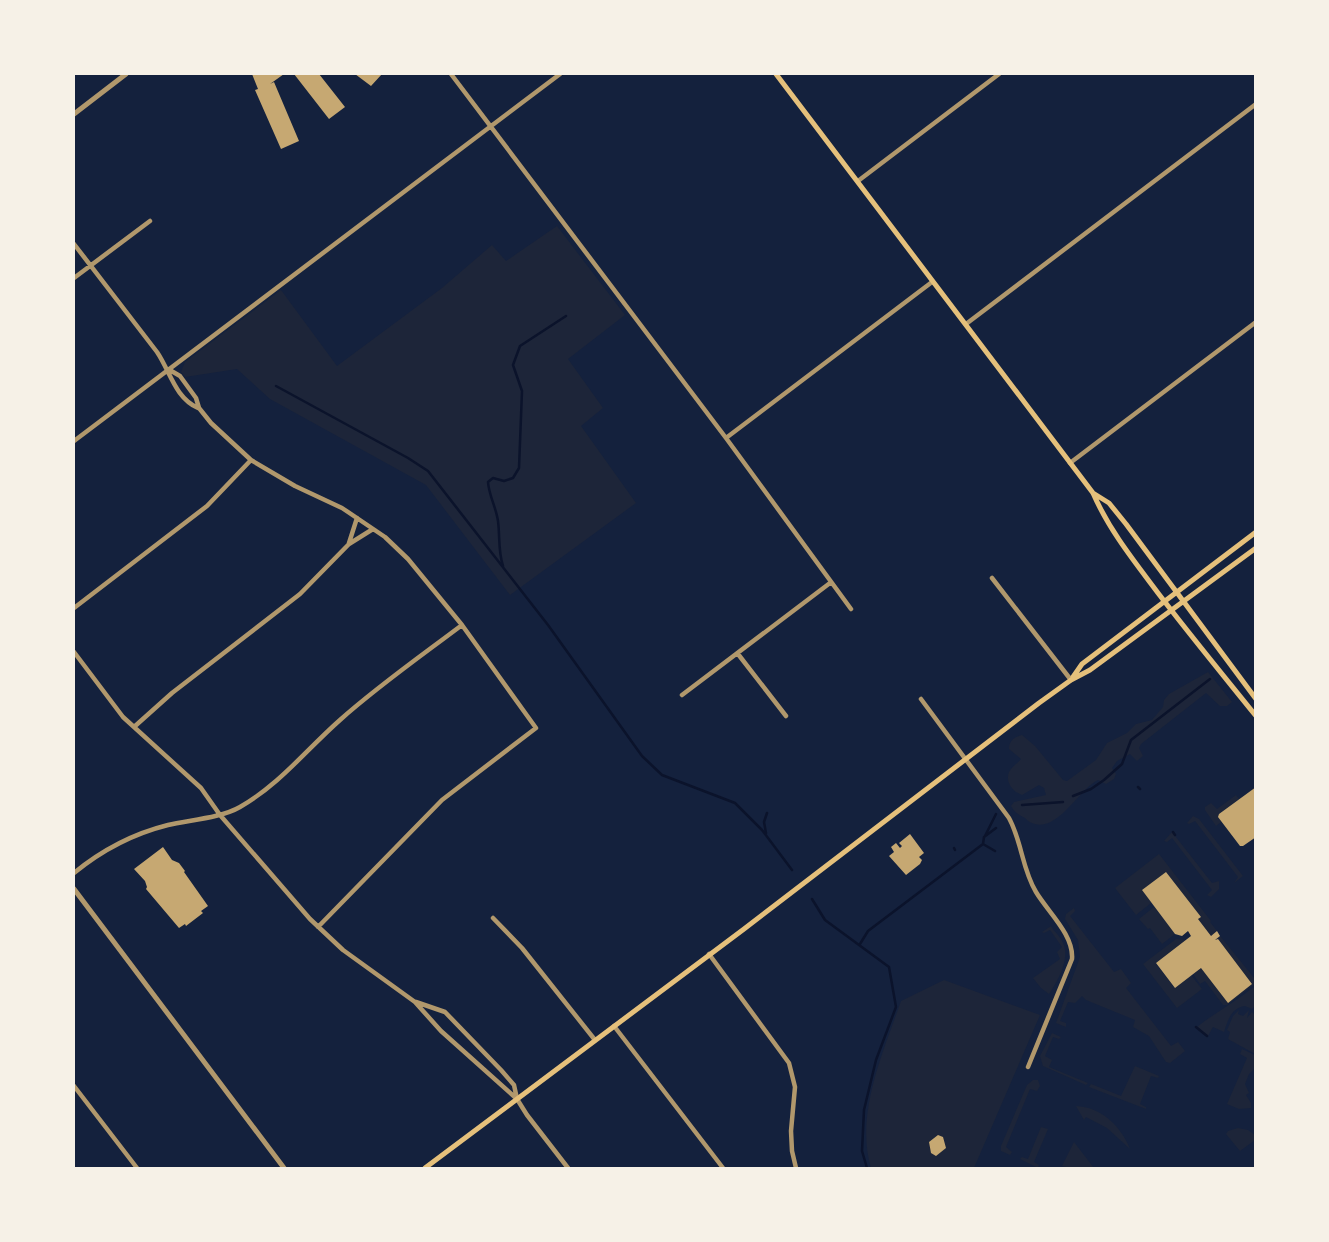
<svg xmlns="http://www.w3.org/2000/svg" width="1329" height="1242" font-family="'Fira Sans Condensed',sans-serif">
<rect width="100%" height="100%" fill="#14213d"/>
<path fill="#1d2539" d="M557,226L625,315L568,359L603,408L581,426L636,503L510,595L426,485L270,399L237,369L185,377L181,372L185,362L281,290L337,366L442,288L492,245L506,261Z
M1208,672L1232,702L1227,706H1220L1206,693L1141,744L1139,748L1143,756L1137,761L1130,754L1117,761L1112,768L1116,774L1114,779L1106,784L1098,780C1079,789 1057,834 1032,823C1028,822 1026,818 1023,817C1017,813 1015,813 1011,806L1014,802L1046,795L1044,788L1039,785L1022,795C1013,792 1005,782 1009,772C1011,767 1018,763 1021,759L1009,749C1009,741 1014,737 1022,735L1035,746L1063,780L1067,781L1096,760L1107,743L1127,733L1136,724L1152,720L1163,707L1164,700L1169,694Z
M1236,795L1239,799L1219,814L1221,822L1216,826L1205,810V807L1211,803L1217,809Z
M1193,816L1199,819L1243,876L1234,883L1238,877L1195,821L1189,824L1187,823Z
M1172,832L1212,883L1219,881V889L1211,897L1207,895L1212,890L1172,838L1167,842L1164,841Z
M1159,854L1211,921L1210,922L1217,931L1211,936L1198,919L1200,916L1166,872L1142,890L1151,903L1136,915L1115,888Z
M1154,907L1175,934L1162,944L1150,928L1148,929L1139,919Z
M1074,908L1075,911L1070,916L1114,972L1121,969L1131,983L1126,988L1171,1046L1178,1042L1185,1051L1170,1063L1166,1062L1149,1036L1133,1027L1135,1020L1086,1000L1082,996L1075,1003L1068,1002L1060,1021L1066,1023V1027L1056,1023L1080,957L1078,940L1065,919L1066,914Z
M1051,926C1053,931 1060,935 1063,943C1071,959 1056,984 1049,994L1041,988L1033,978L1060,959L1057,952L1062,947L1050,930L1044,933L1042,932Z
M1220,936L1255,979V984L1227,1005H1223L1205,981L1200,984L1193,974L1201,968L1252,984L1218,940H1215Z
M1176,939L1186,940L1156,964L1175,988L1191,975L1202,989L1177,1008L1143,964Z
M944,980L1040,1015L974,1168H871C855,1114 883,1053 901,1001Z
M1254,987L1255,1006L1252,1009L1245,1006C1231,1008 1228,1020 1224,1032L1213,1027L1208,1036L1197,1027C1216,1012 1235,1002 1254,987Z
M1239,1010L1238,1014L1243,1016L1249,1010L1247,1018L1252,1012L1255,1015V1036L1254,1037L1255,1038V1054L1228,1039L1230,1032L1227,1030L1233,1016Z
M1052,1033L1061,1037L1059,1039L1053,1037L1045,1056L1052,1060L1049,1067L1088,1083L1086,1085L1043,1066L1040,1056Z
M1242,1049L1255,1055V1068L1249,1074L1245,1084L1249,1093L1246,1095L1251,1103V1108L1239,1109L1227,1104L1247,1058L1240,1054Z
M1135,1066L1159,1076L1158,1078L1151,1076L1140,1104L1146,1107V1109L1089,1087L1091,1084L1121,1096Z
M1033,1080H1038L1040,1086L1037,1091L1030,1089L1006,1147L1012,1152L1010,1155L1001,1151V1146L1027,1085Z
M1076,1106C1101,1107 1121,1126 1130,1149L1107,1128L1086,1117L1084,1120Z
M1041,1127L1048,1129L1034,1162L1039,1165L1038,1168L1020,1159L1022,1157L1028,1159Z
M1238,1128L1248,1130L1255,1135V1140L1240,1151L1226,1134L1228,1131Z
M1074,1142L1094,1168H1069L1062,1166Z"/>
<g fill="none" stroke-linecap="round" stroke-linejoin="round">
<path stroke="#0b132b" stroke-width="2.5" d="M276,386L408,458L428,471L548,625L642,756L662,775L735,803L762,830L792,870
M503,566C498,551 500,536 498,521C496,507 489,496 488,482L493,478L504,481L513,478L519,468L522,391L513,365L520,346L566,316
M1138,787L1140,789
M1073,796L1091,789L1104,780L1122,764L1131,740L1210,679
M1022,805L1063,802
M1173,832L1175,835
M766,833L764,822L767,813
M985,836L996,814
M983,844L995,851
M954,848L955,850
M812,899L825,920L889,967L896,1007L876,1060L864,1110L862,1151L867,1168
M860,944L868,931L983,844L984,837L996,828
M1196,1027L1207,1036"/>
</g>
<path fill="#c6a872" d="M252,74H284L270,84L274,82L299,141L281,149L255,90L258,89Z
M294,74H319L345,107L329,119Z
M355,74H382L371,86Z
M1256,787V837L1243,846H1240L1218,817L1219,814Z
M910,834L924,853L919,857L922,860L920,864L906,875L889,856L894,852L891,847L896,843L900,848L902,846L899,843Z
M163,847L172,860L179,863L185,871L184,872L208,906L201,911L203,913L186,926L185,924L179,928L146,889L147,887L145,881L134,869Z
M1166,872L1201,917L1198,919L1211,936L1217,931L1220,936L1215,940L1218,939L1252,984L1228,1003L1201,968L1175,988L1156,963L1191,936L1188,931L1182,936L1175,934L1142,890Z
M938,1135L943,1137L946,1148L936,1156L931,1153L929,1142Z"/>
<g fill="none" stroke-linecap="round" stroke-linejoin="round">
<path stroke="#b1986c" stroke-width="4.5" d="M451,74L726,438L851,609
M858,181L999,74
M74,244L157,352C170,371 175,398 198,408
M74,278L150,221
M966,324L1256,104
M168,369L180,376L196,398L199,408L211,423L251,460L295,486L342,508L385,537L408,559L462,625L536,728L442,800L318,927
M726,438L932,282
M74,441L560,74
M1070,463L1256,322
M349,543L357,518
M992,578L1071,680
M74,608L207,506L251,460
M74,652L123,717L201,788L220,815L310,919L343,950L415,1002L441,1031L517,1099
M738,654L786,716
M682,695L830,583
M921,699L1009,818C1022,842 1022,869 1036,892C1048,912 1074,935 1072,959L1028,1067
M134,727L172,693L300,594L349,544L373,529
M74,873C102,850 132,834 168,825C189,820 221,818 240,807C280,784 306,750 340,720C378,686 421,656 462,625
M493,918L522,948L595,1040
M709,954L789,1063L795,1087L791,1131L792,1151L796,1168
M416,1002L445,1012L501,1070L514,1085L517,1099L527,1115L568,1168
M614,1026L723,1168
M74,1086L137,1168"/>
<path stroke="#b1986c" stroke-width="5" d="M74,114L126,74
M74,889L284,1168"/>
<path stroke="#e5c07b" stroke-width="5" d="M776,74L1093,493C1109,530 1134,561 1158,593C1190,635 1223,675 1256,716
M1093,493L1109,503L1126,524L1256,699
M1073,677L1082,664L1256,532
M425,1168L744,929L1039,703L1071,680L1090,670L1256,548"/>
</g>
<rect width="1329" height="1242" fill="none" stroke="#f6f1e7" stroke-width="150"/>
</svg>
